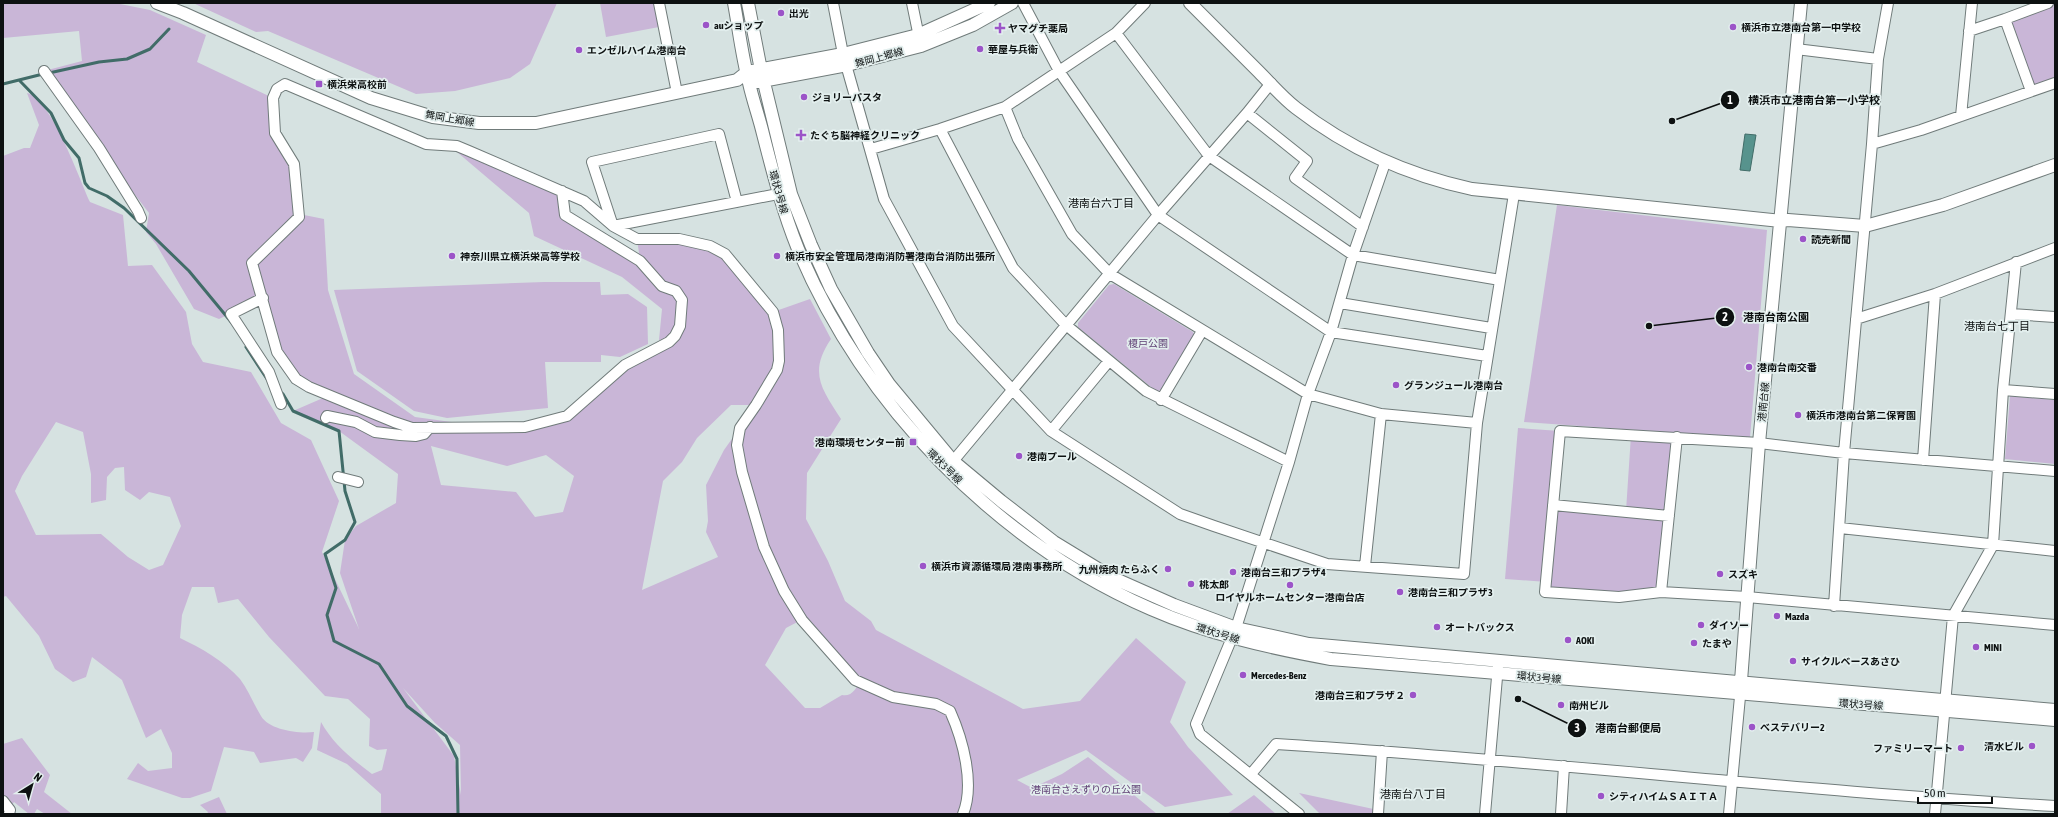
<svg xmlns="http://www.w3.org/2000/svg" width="2058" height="817" font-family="'Asap Condensed','Noto Sans JP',sans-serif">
<rect width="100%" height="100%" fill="#d6e2e1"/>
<path fill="#c9b6d7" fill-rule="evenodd" d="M3,3H115L150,10L206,35L197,62L273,98L275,133L294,164L299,214L324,219L328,290L354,374L415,417L517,431H532L565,417L590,396L671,338L659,340L662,309L622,277L534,236L529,213L457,152L469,151L564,192L565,215L640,260L637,239H679L725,254L773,312L810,299L831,339C808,373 822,389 841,419L807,473L806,519L828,561L845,601L871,621L876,630L1023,709L1080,701L1136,638L1186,682L1170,722L1188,747L1233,795L1165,807L1086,750L1017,780L1032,788L1062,774L1088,757L1157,814H381V794L347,764L317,750L321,722C333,744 352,759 372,774L382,770L387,749L377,750L369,746L370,719L348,699L325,696L269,637L238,599L218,603L214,587H192L182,615L180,638C201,648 224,661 240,679C249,691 253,703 261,716C269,730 299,734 314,732L312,748L303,762L296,758L260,763L254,752L224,747L211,791L190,798H182L127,779L138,763L148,771L172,768V753L161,729L146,738L122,680L92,657L86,677L73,682L55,669L39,636L6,596L3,597V156L24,148H30L39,125L27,93C52,100 79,178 90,202L123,215L128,266L152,265L186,312L192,344L203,362L251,372L281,423L311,440L339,501L322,552L359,629L340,573L345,540L356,526L396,503L398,474L339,431L293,411L330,395L309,387L277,352L263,298L219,319L194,309L156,244L146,232L149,213L99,148L44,71L82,61L79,31L3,38ZM731,405H756L724,450L706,485L708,521L706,532L718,557L642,590L663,481L682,462L697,438ZM56,422L83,432L91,474V503L106,500L107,477L115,468L124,467L125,490L140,500L149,492L170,497L181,526L163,565L149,570L128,557L101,534L36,535L15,491L22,476ZM431,446L507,466L546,455L574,476L563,512L535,517L516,492L441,485ZM805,618L860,680C857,688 852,697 842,695L820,708H805L765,665L786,628ZM403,688L435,723L460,745L461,795L454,756Z
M193,3H557L530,64L510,78L455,91L416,94L268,31L256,32Z
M600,3H654L659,27L606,37Z
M2048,3H2055V83L2031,91L2005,19Z
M1557,205L1767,230L1750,438L1524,422Z
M544,282H600L601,295L628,294L647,307L648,344L620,357L601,355V362H545L548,408L447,418L414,411L357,371L334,290Z
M1114,284L1193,332L1195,336L1162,389L1157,392L1078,327V323L1109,285Z
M2010,396L2055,400V464L2005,459Z
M1518,428L1560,431L1554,505L1626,511L1631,435L1677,437L1661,592H1545L1547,582L1505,579Z
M22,738L50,775L44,792L72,814H45L37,809L34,814H29L14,802L12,805L3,799V744Z
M1299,793L1378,810V814H1320Z
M1254,795L1276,814H1227Z
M219,797L227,814H207L208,812L200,805Z"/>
<path fill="#57938d" stroke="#416c68" d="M1745,134L1756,135L1750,171L1740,170Z"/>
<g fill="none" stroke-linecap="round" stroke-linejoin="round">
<path stroke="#416c68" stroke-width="3" d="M49,73L99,62L127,59L150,49L169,29
M19,80L43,74
M3,84L19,80L51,113L64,140L79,158L85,183L89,188L107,196L124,208L189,271L232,323
M246,347L267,379
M279,391L283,394L293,411L339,431L345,491L355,522L345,540L325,554L336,588L327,615L334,641L379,664L407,706L446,736L457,759L458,814"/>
<g stroke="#707b7a" stroke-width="12">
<path id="minor" d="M659,3L677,93
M833,3L843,54L884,199L953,326L1051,431L1180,514L1214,526L1327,564L1464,574L1477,423
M912,3L920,42
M1023,3L1059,71L1158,215L1331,332L1487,356
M1969,31L2005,19
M1116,33L1209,156L1353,255L1500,280
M1796,49L1878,59
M44,71L99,148L138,211L141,218
M2031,91L2005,19L2048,3
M1005,107L1018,139L1072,234L1110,274L1308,394L1381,414
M1247,113L1307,161L1295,178L1363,227
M1961,116L1972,3
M940,129L1013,268L1066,325L1146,391L1289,462
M1872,144L1921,130L2055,83
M871,149L940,129L1005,107L1116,33L1145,3
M562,191L565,215L640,261L662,286L676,291L682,300L680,326L675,336L669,342L625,365L567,416L525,427L412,428L394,422L309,387L296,379L277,352L252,263L299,217L294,164L275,133L273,98L277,89L285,84L426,144L457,146L469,151L584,201L613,226L778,194H787
M737,202L719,134L592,162L613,226L637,239H679L710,246L725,254L773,312L778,330L779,361L777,370L756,405L740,428L737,445L742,472L764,547L784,591L802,620L855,680L893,697L936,704L950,711C963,740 975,784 963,814
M263,298L231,314L269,372L281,404
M1340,303L1491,328
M2011,314L2055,317
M1856,319L1935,294L2055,248
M2003,390L2055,394
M1161,400L1202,331
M326,418L327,416L356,422L375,432L400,435L416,436L424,434L430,427
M1051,431L1109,361
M1923,460L1935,294
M949,466L1158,215L1247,113L1271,83
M2055,471L1844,453L1759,443L1560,431L1545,592L1619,597L1661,592L1747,597L2055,625
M338,477L358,482
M1553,505L1669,516
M1840,528L2055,551
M1365,566L1381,414L1477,423L1514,194
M1661,592L1677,437
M1834,606L1844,453L1872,144L1878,59L1888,3
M1251,774L1276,744C1536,760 1795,791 2055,806
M3,801L10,810L9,814
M1299,814L1200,734L1196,724L1236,628L1289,462L1308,394L1331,332L1353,255L1385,163
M1378,814L1382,751
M1485,814L1498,666
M1561,814L1564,766
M1729,814L1741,686
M1935,814L1953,616L1993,545L2003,390L2016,262"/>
</g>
<g stroke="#707b7a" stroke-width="14">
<path id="tertiary" d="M157,3L183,13L371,98L433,117L479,123H536L737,80L747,72L843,54L918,35L989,3
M734,3C739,30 742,57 749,83C753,101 759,117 763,134C773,173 783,212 798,249C864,405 995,541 1151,609C1208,634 1270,648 1331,659L2055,720
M748,3L761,70L791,194L811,245L831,289L868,353L889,384L953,461L1001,501L1054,542L1113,578L1174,605L1236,628L1309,644L2055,710
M1190,3C1213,26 1236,49 1259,72C1271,84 1283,98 1296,108C1349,149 1407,175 1472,189L1781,221L1788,220L1865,226L1943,205L2055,165
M757,82L847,65L921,46L973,25L1012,3
M1741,681L1759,443L1801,3"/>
</g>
<use href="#minor" stroke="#fff" stroke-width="10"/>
<use href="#tertiary" stroke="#fff" stroke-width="12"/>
</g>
<g fill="#9c54c8" stroke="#e3efee" stroke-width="1.5">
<circle cx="781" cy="13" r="4"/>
<circle cx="706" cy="25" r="4"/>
<circle cx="1733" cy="27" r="4"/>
<path d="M998 22h4v4h4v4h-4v4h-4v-4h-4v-4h4z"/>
<circle cx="980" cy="49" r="4"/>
<circle cx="579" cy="50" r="4"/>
<rect x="315" y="80" width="8" height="8" rx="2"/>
<circle cx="804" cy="97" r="4"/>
<path d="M799 129h4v4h4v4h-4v4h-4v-4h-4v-4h4z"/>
<circle cx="1803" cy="239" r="4"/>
<circle cx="452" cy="256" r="4"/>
<circle cx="777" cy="256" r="4"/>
<circle cx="1749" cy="367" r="4"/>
<circle cx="1396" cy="385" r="4"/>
<circle cx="1798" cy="415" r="4"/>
<rect x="909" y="438" width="8" height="8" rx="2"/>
<circle cx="1019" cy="456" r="4"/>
<circle cx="923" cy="566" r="4"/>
<circle cx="1168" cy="569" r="4"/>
<circle cx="1233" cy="572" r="4"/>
<circle cx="1720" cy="574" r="4"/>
<circle cx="1191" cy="584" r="4"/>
<circle cx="1290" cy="585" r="4"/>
<circle cx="1400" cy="592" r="4"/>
<circle cx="1777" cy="616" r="4"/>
<circle cx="1701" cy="625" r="4"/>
<circle cx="1437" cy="627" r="4"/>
<circle cx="1568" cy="640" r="4"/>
<circle cx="1694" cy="643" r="4"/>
<circle cx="1976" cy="647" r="4"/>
<circle cx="1793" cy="661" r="4"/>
<circle cx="1243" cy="675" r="4"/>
<circle cx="1413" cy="695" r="4"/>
<circle cx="1561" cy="705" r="4"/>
<circle cx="1752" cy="727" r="4"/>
<circle cx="2032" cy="746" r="4"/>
<circle cx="1961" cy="748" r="4"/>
<circle cx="1601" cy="796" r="4"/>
</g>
<g text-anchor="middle" stroke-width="3.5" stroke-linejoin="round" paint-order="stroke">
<g font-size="10" font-weight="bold" fill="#0d1111" stroke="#e3efee" text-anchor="start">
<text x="789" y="17">出光</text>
<text x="714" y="29">auショップ</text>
<text x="1741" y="31">横浜市立港南台第一中学校</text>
<text x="1008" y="32">ヤマグチ薬局</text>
<text x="988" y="53">華屋与兵衛</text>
<text x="587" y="54">エンゼルハイム港南台</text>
<text x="327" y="88">横浜栄高校前</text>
<text x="812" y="101">ジョリーパスタ</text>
<text x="810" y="139">たぐち脳神経クリニック</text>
<text x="1811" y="243">読売新聞</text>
<text x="460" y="260">神奈川県立横浜栄高等学校</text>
<text x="785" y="260">横浜市安全管理局港南消防署港南台消防出張所</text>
<text x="1757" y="371">港南台南交番</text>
<text x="1404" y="389">グランジュール港南台</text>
<text x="1806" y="419">横浜市港南台第二保育園</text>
<text x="905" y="446" text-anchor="end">港南環境センター前</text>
<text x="1027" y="460">港南プール</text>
<text x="931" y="570">横浜市資源循環局 港南事務所</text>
<text x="1160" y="573" text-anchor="end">九州焼肉 たらふく</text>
<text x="1241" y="576">港南台三和プラザ4</text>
<text x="1728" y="578">スズキ</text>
<text x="1199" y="588">桃太郎</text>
<text x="1408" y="596">港南台三和プラザ3</text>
<text x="1290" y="601" text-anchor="middle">ロイヤルホームセンター港南台店</text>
<text x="1785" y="620">Mazda</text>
<text x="1709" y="629">ダイソー</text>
<text x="1445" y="631">オートバックス</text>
<text x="1576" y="644">AOKI</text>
<text x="1702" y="647">たまや</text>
<text x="1984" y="651">MINI</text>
<text x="1801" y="665">サイクルベースあさひ</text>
<text x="1251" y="679">Mercedes-Benz</text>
<text x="1405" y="699" text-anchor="end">港南台三和プラザ２</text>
<text x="1569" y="709">南州ビル</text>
<text x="1760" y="731">べステバリー2</text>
<text x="2024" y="750" text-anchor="end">清水ビル</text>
<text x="1953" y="752" text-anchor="end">ファミリーマート</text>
<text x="1609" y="800">シティハイムＳＡＩＴＡ</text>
</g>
<g font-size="10" fill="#0d1111" stroke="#e3efee">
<text transform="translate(879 57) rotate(-15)" y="4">舞岡上郷線</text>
<text transform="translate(450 118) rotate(10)" y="4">舞岡上郷線</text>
<text transform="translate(779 192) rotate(74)" y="4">環状3号線</text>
<text transform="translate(1763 402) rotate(-84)" y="4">港南台線</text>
<text transform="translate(945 466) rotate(44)" y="4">環状3号線</text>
<text transform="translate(1218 633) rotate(17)" y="4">環状3号線</text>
<text transform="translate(1539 677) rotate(5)" y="4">環状3号線</text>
<text transform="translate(1861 704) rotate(4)" y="4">環状3号線</text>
</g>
<g font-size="10" fill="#614176" stroke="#e3efee">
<text x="1148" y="347">榎戸公園</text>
<text x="1086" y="793">港南台さえずりの丘公園</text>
</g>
<g font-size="11" fill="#0d1111" stroke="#e3efee">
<text x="1101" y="207">港南台六丁目</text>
<text x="1997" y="330">港南台七丁目</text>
<text x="1413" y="798">港南台八丁目</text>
</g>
</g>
<path fill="none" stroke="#0d1111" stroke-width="1.5" d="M1672 121L1730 100M1649 326L1725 317M1518 699L1577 728"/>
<g fill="#0d1111" stroke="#e3efee" stroke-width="1.5">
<circle cx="1672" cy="121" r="4"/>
<circle cx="1649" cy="326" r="4"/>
<circle cx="1518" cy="699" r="4"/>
<circle cx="1730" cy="100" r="10"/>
<circle cx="1725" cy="317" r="10"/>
<circle cx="1577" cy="728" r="10"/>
</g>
<g font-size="12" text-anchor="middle" font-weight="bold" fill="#fff">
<text x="1730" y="104">1</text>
<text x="1725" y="321">2</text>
<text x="1577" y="732">3</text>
</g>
<g font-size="11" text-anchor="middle" font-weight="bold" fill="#0d1111" stroke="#e3efee" stroke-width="3.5" stroke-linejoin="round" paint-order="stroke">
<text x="1814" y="104">横浜市立港南台第一小学校</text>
<text x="1776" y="321">港南台南公園</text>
<text x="1628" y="732">港南台郵便局</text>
</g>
<rect width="2058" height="817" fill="none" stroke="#0d1111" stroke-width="8"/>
<g transform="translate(32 785) rotate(37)" stroke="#e3efee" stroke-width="3" paint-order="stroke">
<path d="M0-3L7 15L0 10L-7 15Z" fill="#0d1111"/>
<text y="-6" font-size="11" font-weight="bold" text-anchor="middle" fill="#0d1111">N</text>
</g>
<path d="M1918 797v6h74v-6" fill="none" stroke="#0d1111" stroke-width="2"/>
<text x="1924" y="797" font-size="12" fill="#0d1111" stroke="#e3efee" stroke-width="3" paint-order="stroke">50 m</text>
</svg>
